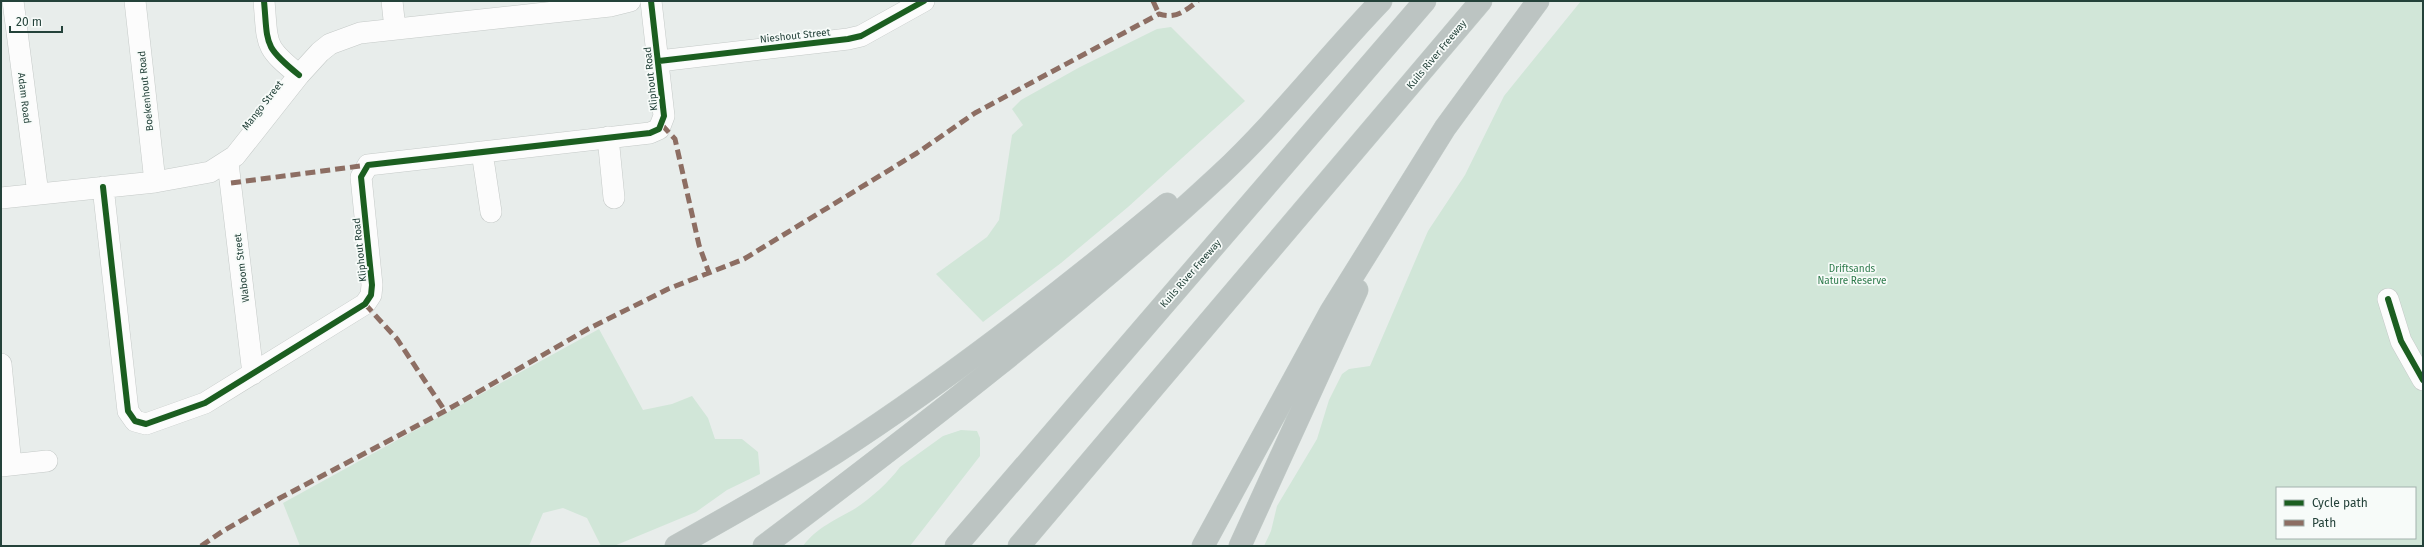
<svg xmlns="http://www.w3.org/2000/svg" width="2424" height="547" font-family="'Fira Sans',sans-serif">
<rect width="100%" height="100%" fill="#e8edeb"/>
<path fill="#d1e6d8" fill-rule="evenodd" d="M1581,1H2423V546H1264L1271,531L1277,506L1317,439L1329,400L1342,374L1349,369L1370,366L1428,231L1465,175L1504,96ZM2277,488H2415V538H2277Z
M1171,27L1245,101L1128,207L1061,263L983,322L936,274L987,237L999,220L1012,135L1023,125L1012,109L1021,100L1080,67L1157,29Z
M599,329L643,410L672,404L692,396L708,418L715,439H742L758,452L760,474L727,490L696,512L614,546H601L587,518L563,508L543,513L529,546H300L283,503Z
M961,430L977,431L980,438V456L910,546H803C817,527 836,520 856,508C871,498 889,482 900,467L943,436Z"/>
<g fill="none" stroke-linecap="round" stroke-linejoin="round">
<g stroke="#c5cac8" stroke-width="22">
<path id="minor" d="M13,1L38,194
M135,1L155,182
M264,1C268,45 263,46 299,75
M392,1L395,29
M659,61L848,39L861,36L924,1
M608,137L614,198
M482,152L491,212
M228,163L253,374
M103,187L128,411L135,421L146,424L205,403L365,304L371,295L372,285L361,177L368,165L650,133L659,129L664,116L651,1
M1,198L155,182L210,172L235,156L299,75L320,52L330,44L360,33L610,6L630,1
M2388,299L2401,341L2423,380
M1,364L11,465
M1,466L47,461"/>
</g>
<g stroke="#c3ccc9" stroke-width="23">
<path id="highway" d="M676,546C730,516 783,486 835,453C951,378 1061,292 1167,204
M764,546C920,428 1077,308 1220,175C1278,121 1326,58 1381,1
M956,546L1425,1
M1019,546L1481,1
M1203,546L1331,311L1445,128L1538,1
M1240,546L1357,290"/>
</g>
<use href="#minor" stroke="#fcfcfc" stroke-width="21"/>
<use href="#highway" stroke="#bcc4c2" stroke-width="22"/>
<path stroke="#8d6e63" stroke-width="5" stroke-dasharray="10 5" stroke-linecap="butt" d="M1153,1L1159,14
M662,125L675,139L699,245L709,273
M231,183L368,165
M365,304L397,339L445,411
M201,546L223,531L280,498L445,411L588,329L668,289L744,259L917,153L975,113L1159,14C1176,19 1185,11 1198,1"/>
<g stroke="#f7fbf9" stroke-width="8">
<path id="cycleway" d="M264,1C268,45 263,46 299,75
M659,61L848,39L861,36L924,1
M103,187L128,411L135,421L146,424L205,403L365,304L371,295L372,285L361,177L368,165L650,133L659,129L664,116L651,1
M2388,299L2401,341L2423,380"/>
</g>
<use href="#cycleway" stroke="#1b5e20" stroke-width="6"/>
</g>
<g text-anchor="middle" stroke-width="3.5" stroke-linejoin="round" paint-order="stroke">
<g font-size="10" fill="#24423a" stroke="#f7fbf9">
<text transform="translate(795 35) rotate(-6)" y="4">Nieshout Street</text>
<text transform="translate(1436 54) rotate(-50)" y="4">Kuils River Freeway</text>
<text transform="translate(650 79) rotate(-96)" y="4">Kliphout Road</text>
<text transform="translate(145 91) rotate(-96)" y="4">Boekenhout Road</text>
<text transform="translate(25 98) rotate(83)" y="4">Adam Road</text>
<text transform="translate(262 105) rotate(-52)" y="4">Mango Street</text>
<text transform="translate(359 250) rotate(-96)" y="4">Kliphout Road</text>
<text transform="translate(241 268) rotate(-97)" y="4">Waboom Street</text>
<text transform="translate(1190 273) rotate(-49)" y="4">Kuils River Freeway</text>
</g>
<g font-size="10" fill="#2d7a4b" stroke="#f7fbf9">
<text x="1852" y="272">Driftsands<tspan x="1852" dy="12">Nature Reserve</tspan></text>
</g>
</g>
<rect width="2424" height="547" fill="none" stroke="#24423a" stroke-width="4"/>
<rect x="2276" y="487" width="140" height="52" fill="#f7fbf9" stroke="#a3b1ad"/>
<rect x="2284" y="500" width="20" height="6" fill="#1b5e20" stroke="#a3b1ad"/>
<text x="2312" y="507" font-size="12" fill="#24423a">Cycle path</text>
<rect x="2284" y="520" width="20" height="6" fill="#8d6e63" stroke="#a3b1ad"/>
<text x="2312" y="527" font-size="12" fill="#24423a">Path</text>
<path d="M10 26v6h52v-6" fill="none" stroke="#24423a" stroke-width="2"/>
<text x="16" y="26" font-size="12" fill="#24423a" stroke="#f7fbf9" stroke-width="3" paint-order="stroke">20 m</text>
</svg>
